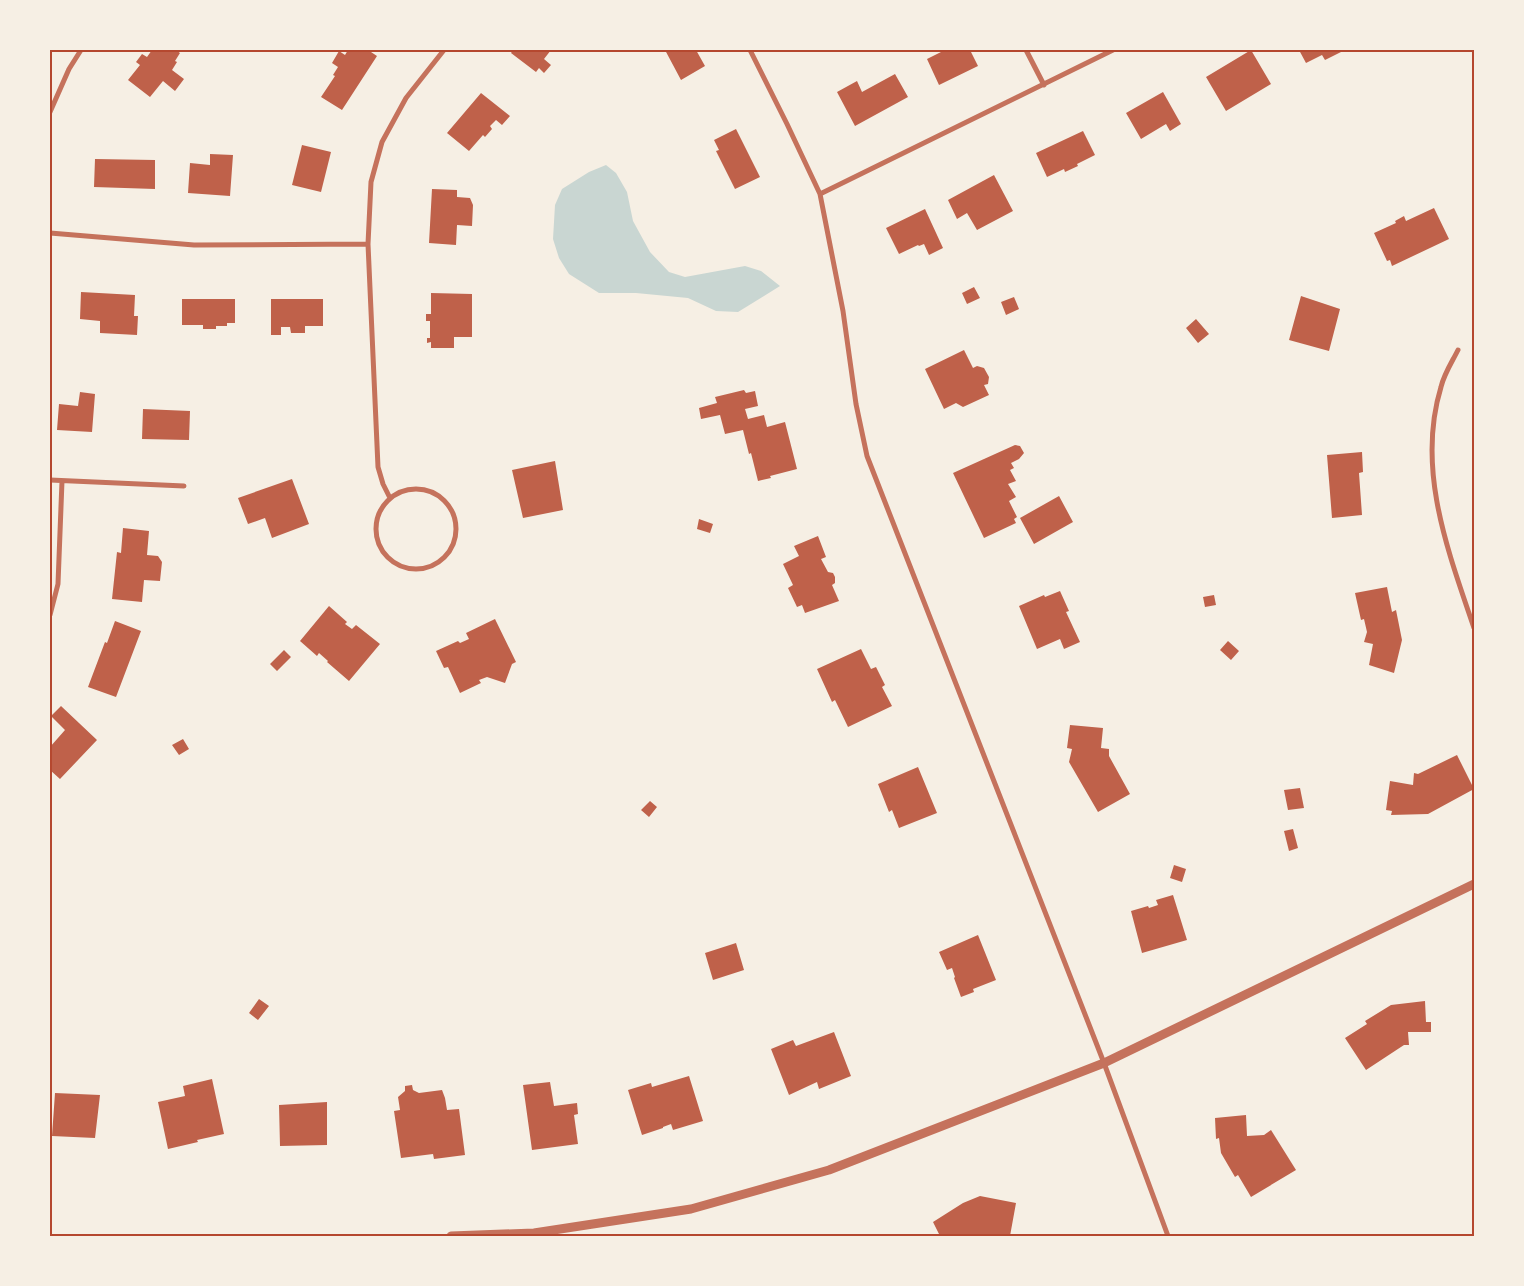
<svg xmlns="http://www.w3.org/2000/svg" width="1524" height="1286" font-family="'Golos Text',sans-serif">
<rect width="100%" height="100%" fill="#f6efe4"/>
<path fill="#c9d6d2" d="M606,165L616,173L627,192L633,221L650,252L669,272L685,277L745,266L761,271L780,286L738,312L716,311L688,298L636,293H599L569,274L559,258L553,239L555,205L562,189L589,172Z"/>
<path fill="#bf614a" d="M152,50H176L180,53L175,61L177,62L172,70L184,79L175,91L163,81L150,97L128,80L140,65L136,62L142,54L147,57Z
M348,50H368L377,56L342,110L321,97L335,76L333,75L338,67L332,63L339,51L345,55Z
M513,50H551L544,59L551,65L544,73L539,68L536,72L511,53Z
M665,50H696L705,66L681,80Z
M945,50H970L978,66L939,85L927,59Z
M1251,50L1271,84L1226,111L1206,77Z
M1299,50H1345L1325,60L1322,55L1306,63Z
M895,74L908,97L855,126L837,92L857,81L862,92Z
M1163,92L1181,124L1170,131L1166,124L1141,139L1126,113Z
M481,93L510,116L502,125L496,120L490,126L492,129L485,137L483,135L469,151L447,133Z
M736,129L760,177L735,189L716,151L719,150L714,140Z
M1083,131L1095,155L1077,164L1078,166L1065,172L1064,169L1047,177L1036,153Z
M302,145L331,152L321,192L292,185Z
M210,154L233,155L230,196L188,193L190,163L210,165Z
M95,159L155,160V189L94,187Z
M994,175L1013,211L977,230L967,213L957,219L948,200Z
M432,189L457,190V197L470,198L473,205L472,226L457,225L456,245L429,243Z
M1434,208L1449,239L1392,266L1390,260L1387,261L1374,233L1396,223L1395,221L1404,216L1406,221Z
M925,209L943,248L929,255L924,244L919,246L918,245L899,254L886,228Z
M974,287L980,298L967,304L962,293Z
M81,292L135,295L134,316H138L137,335L100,333V321L80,319Z
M431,293L472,294V337H454V348H431V342L427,343V338H430V321H426V314H431Z
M1301,296L1340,309L1329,351L1289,340Z
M1014,297L1019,309L1006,315L1001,302Z
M182,299H235V323H227V326H216V329H203V325H182Z
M271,299H323V326H305V333H291L290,327H281V335H271Z
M1196,319L1209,334L1198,343L1186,328Z
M964,350L973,368L977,366L984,368L989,377L988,384L984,385L989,395L963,407L956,403L944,409L925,369Z
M744,390L746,393L755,391L758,406L745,409L748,419L764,415L767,427L785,422L797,469L770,476L771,478L758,481L751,453L749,454L743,430L725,434L720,415L701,419L699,408L717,403L715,397Z
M80,392L95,394L92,432L57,430L59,404L78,406Z
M143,409L190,411L189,440L142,439Z
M1015,445L1020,446L1024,453L1019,459L1011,463L1014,468L1010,470L1016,481L1008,484L1016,497L1009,501L1017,517L1014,519L1016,523L984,538L953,473Z
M1362,452L1363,472L1359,473L1362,515L1332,518L1327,455Z
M555,461L563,510L523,518L512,470Z
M292,479L309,524L272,538L265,518L248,524L238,498Z
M1059,496L1073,522L1034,544L1020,518Z
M699,519L713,524L710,533L697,529Z
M123,528L149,531L147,555L158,556L162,562L160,581L144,580L142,602L112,599L117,552L121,553Z
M818,536L826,557L821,559L828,572L833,573L835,577V583L832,585L839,601L805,613L802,605L797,607L788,588L793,585L783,564L799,556L794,546Z
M1387,587L1392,612L1396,610L1402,640L1394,673L1369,665L1373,644L1364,642L1367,632L1364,619L1361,620L1355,593Z
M1060,591L1069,611L1066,612L1080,642L1064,649L1060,639L1037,649L1019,606L1044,595L1045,597Z
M1214,595L1216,605L1205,607L1203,597Z
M329,606L347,622L345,624L352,629L356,625L380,644L349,681L327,662L328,661L319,653L317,656L300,641Z
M495,619L516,662L512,664L505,683L487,677L479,680L481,683L460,693L448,667L444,668L436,651L458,641L460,643L469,639L466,633Z
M115,621L141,631L116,697L88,687L105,642L107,643Z
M1228,641L1239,651L1231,660L1220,650Z
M861,649L871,669L876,667L885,685L882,687L892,706L848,727L835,700L832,702L817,669Z
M284,650L291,657L277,671L270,664Z
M61,706L97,740L60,779L50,770V747L65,730L51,716Z
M1070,725L1103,728L1101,748L1109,749V756L1130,794L1098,812L1069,762L1072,749L1067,748Z
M183,739L189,749L179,755L172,745Z
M1457,755L1474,789L1428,814L1391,815L1392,811L1386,810L1390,781L1413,785L1414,773L1418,774Z
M918,767L937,813L899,828L892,810L889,812L878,784Z
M1300,788L1304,808L1288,810L1284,790Z
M650,801L657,807L649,817L641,810Z
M1293,829L1298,848L1289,851L1284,831Z
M1174,865L1186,869L1182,882L1170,878Z
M1173,895L1187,940L1142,953L1131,911L1148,906L1149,908L1158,905L1156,900Z
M978,935L996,980L973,989L974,992L961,997L954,978L955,977L952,968L947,970L939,952Z
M736,943L744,970L713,980L705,953Z
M259,999L269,1006L258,1020L249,1013Z
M1425,1001L1426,1022H1431V1032H1408L1409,1045H1404L1366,1070L1345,1038L1367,1024L1365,1021L1391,1005Z
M834,1032L851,1076L819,1089L817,1082L789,1095L771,1049L793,1040L796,1046Z
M689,1076L703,1121L673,1130L671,1124L663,1127V1128L642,1135L628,1090L651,1083L652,1087Z
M212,1079L224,1134L197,1140L198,1142L168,1149L158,1102L185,1096L183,1086Z
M550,1082L554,1106L577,1103L578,1114L574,1115L578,1144L532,1150L523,1085Z
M412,1085L413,1090L419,1093L442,1090L445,1098L447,1110L459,1109L465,1155L434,1159L433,1154L401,1158L394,1111L400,1110L398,1097L405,1091V1086Z
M55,1093L100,1095L95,1138L52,1136Z
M327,1102V1145L280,1146L279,1105Z
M1246,1115L1247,1136L1264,1135L1271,1130L1296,1170L1251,1197L1238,1175L1235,1177L1221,1153L1219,1138L1216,1139L1215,1118Z
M980,1196L1016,1203L1010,1236H940L933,1222L963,1203Z"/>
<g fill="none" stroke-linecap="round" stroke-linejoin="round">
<path stroke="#c5725c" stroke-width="5" d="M750,50L787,124L820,194L843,311L856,404L867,456L1104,1063L1168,1236
M1026,50L1044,85
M50,112L69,69L81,50
M820,194L1113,50
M50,233L194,245L368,244
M1458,350C1452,362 1444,374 1441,387C1416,469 1448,551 1474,628
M50,480L184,486
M376 529a40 40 0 1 1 80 0a40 40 0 1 1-80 0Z
M390,498L383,484L378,467L368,244L371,182L382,142L406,98L444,50
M50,615L58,584L62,481"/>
<path stroke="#c5725c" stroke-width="9" d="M451,1236L534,1233L691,1209L829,1170L1104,1063L1474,884"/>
</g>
<rect width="1524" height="1286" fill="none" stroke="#f6efe4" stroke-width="102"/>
<rect x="51" y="51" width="1422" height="1184" fill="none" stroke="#b5482f" stroke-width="2"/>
</svg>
